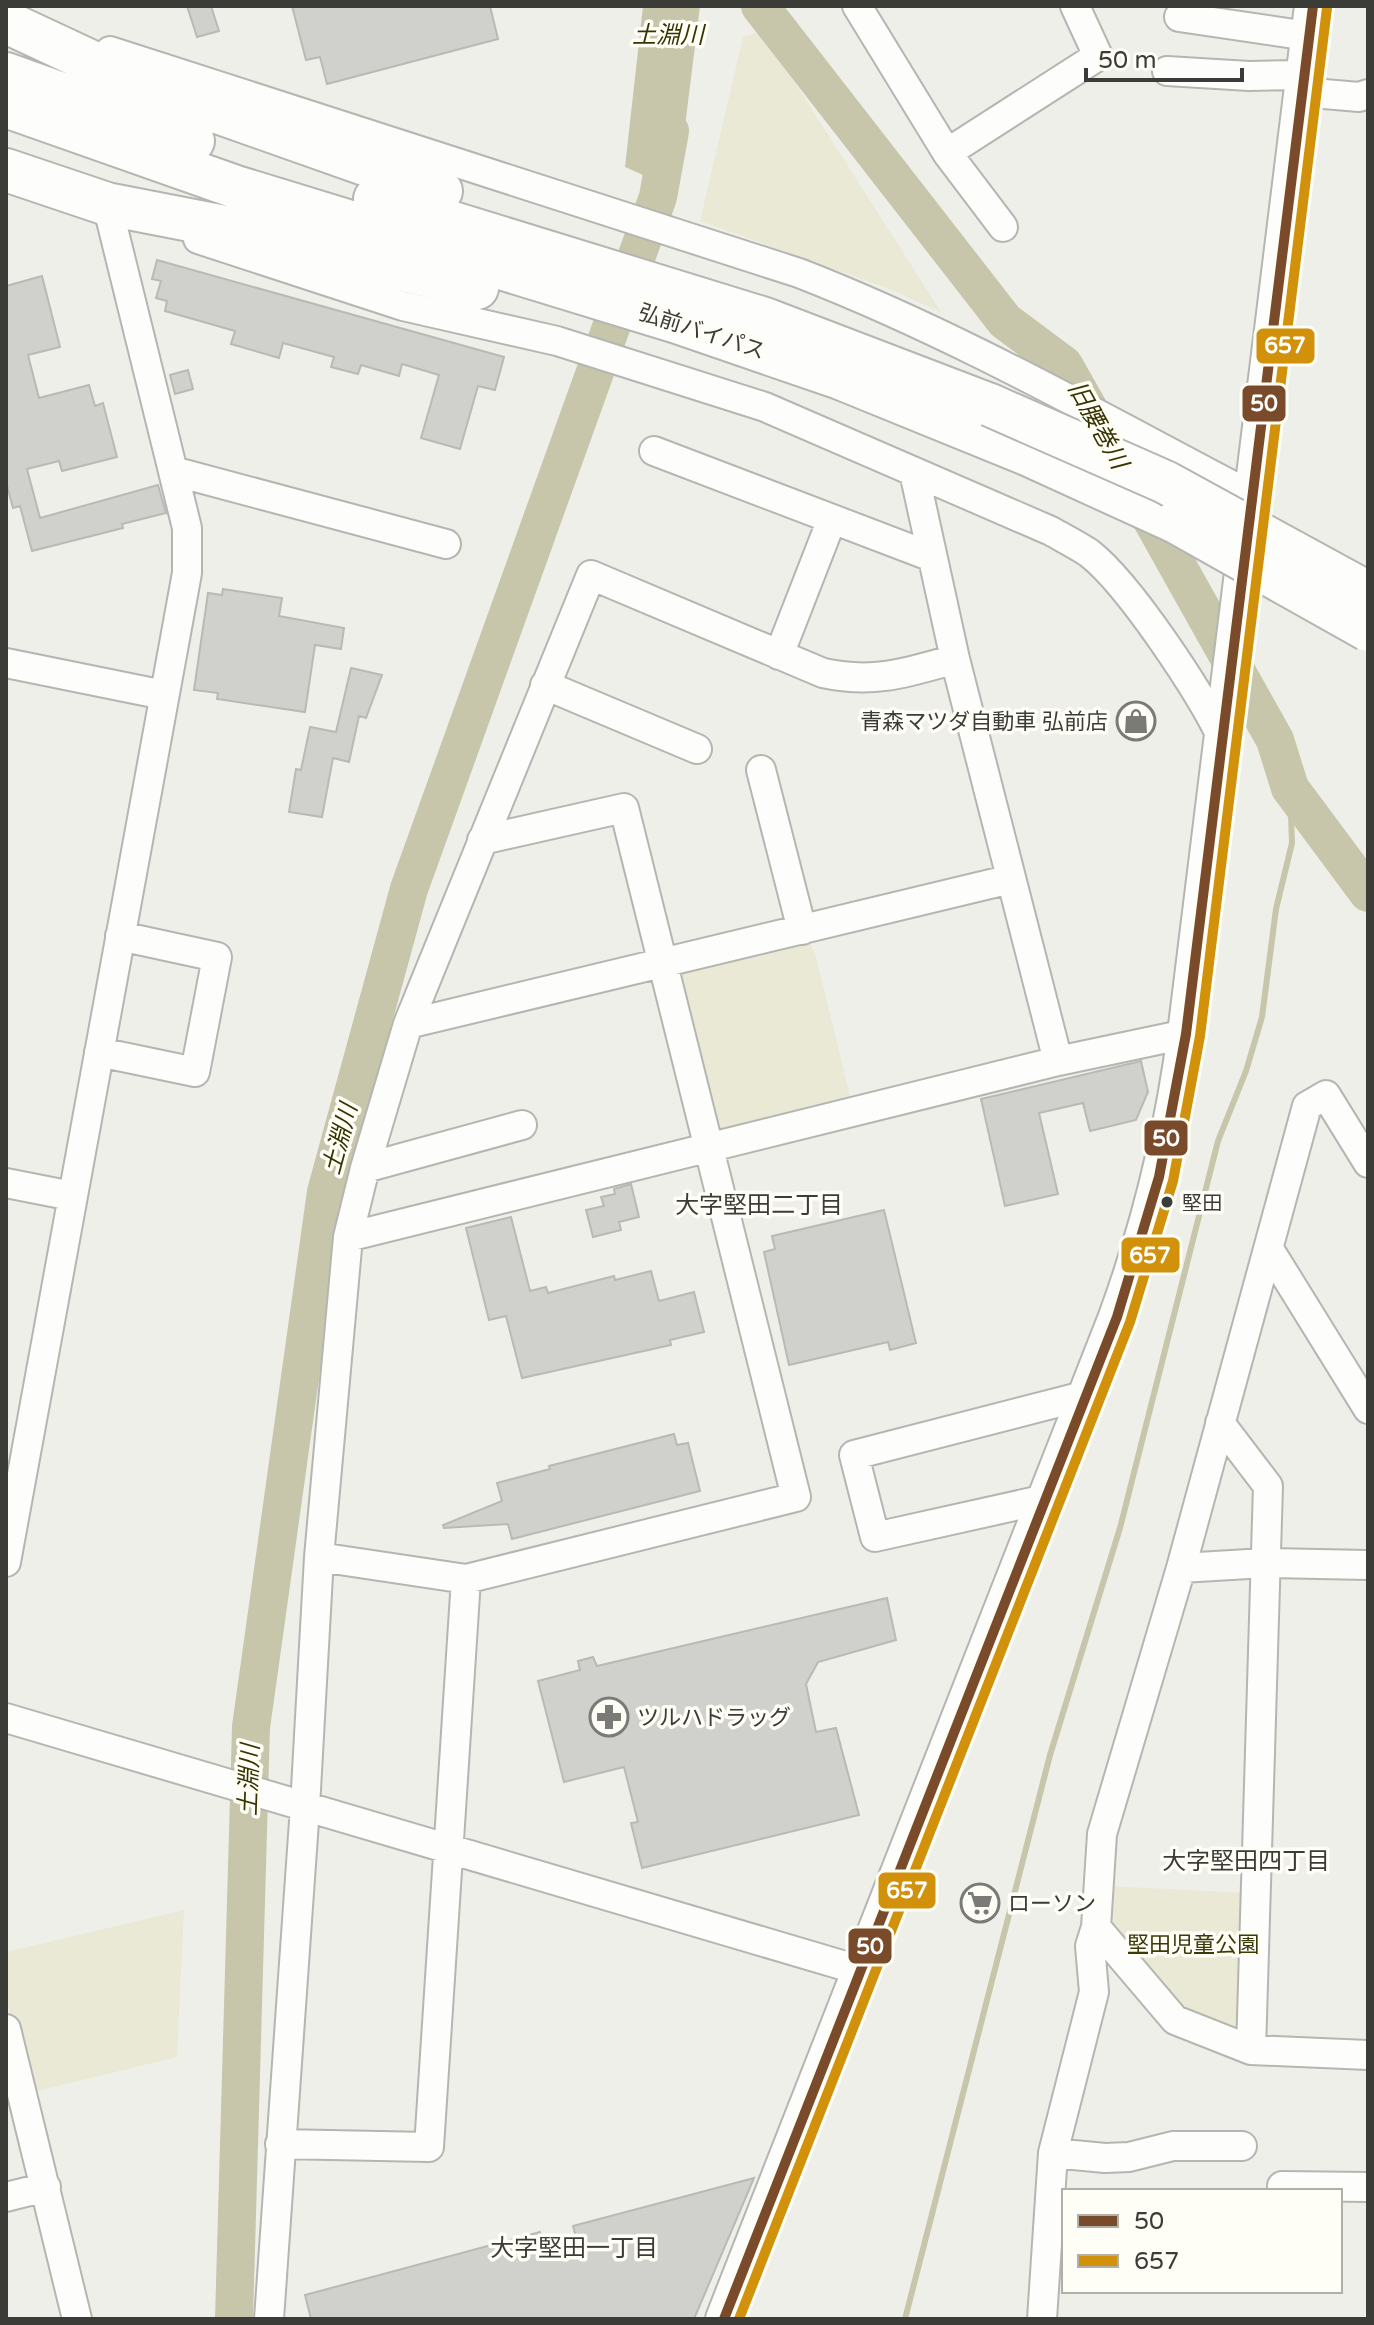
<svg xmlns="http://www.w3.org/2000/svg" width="1374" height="2325" font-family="'Varela Round','Noto Sans JP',sans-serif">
<rect width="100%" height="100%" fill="#efefea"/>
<path fill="#eae9d5" d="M762,31L941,312L884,287L700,221L743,37Z
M800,942L811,945L815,953L850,1096L845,1105L726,1136L714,1131L676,981L684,972Z
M1109,1886L1246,1893L1241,2036L1185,2012L1110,1926Z
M184,1910L177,2057L29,2093L6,1997V1952Z"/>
<path fill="#c7c6aa" d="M643,6H700L677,190L625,167Z"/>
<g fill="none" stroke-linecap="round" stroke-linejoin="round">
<path stroke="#c7c6aa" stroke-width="6" d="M905,2319L1050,1755L1120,1528L1218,1141L1246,1071L1262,1017L1276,909L1292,843L1290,788"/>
<path stroke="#c7c6aa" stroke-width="38" d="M760,6L1005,321L1064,365L1102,432
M1136,492L1275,740L1290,788L1368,893
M234,2319L251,1727L326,1192L409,889L658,197L670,131"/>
</g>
<path fill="#d0d0cc" stroke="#b9b9b5" stroke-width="2" d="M187,6H211L219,31L197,37Z
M292,6H490L498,39L327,84L320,57L306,60Z
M157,260L504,357L495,390L478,386L460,449L421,438L439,375L402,364L399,376L361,365L358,374L331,367L334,357L283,343L279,358L231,344L235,331L165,311L167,301L156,298L161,281L152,279Z
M42,276L60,347L28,355L39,398L89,385L95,406L103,403L117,457L62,471L59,461L27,469L40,518L158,485L166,513L122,524L123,528L32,551L20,506L13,508L6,482V286Z
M188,370L193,389L175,394L170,375Z
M223,589L282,598L279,616L344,628L341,649L315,645L305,712L217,699L218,693L194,690L208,593L222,595Z
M351,668L382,675L366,718L359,716L349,762L333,758L322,817L289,812L296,769L301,770L310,727L336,732Z
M1141,1061L1148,1092L1136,1120L1090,1131L1083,1103L1039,1113L1058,1194L1005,1206L981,1099Z
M631,1184L639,1217L619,1222L621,1230L593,1237L586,1210L604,1206L601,1197L615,1194L614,1189Z
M884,1210L916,1343L890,1350L888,1342L789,1365L764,1252L775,1249L772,1236Z
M511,1217L530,1291L546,1287L548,1293L614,1276L615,1280L651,1271L659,1301L694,1292L704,1332L670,1340L671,1345L522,1378L506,1316L489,1320L466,1228Z
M674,1434L677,1445L688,1443L700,1491L512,1539L508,1524L444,1528L443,1525L502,1501L497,1483L550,1469L549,1466Z
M887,1598L896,1640L818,1662L806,1684L816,1732L836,1728L859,1815L642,1868L631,1823L638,1822L624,1767L564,1782L538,1681L580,1670L578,1661L593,1657L597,1666Z
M754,2178L694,2319H311L305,2295L540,2232L543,2246L576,2237L573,2226Z"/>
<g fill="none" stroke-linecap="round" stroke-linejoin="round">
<g stroke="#b5b5b1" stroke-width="32">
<path id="minor" d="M857,6L947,153L1003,227
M1179,17L1308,36
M110,51L799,273C956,334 1101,417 1250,495
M1167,71L1249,76L1303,75
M1301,92L1359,97L1368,94
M947,153L1098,56L1075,6
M198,239L403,306L557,341L765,407L1051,531C1063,538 1077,545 1089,553C1129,584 1201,693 1223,740
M654,451L932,557
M173,471L446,544
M914,472L955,659L1058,1061
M779,655L832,519
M6,663L164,695
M545,685L697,749
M761,770L802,930
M408,1024L1011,879
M99,1052L195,1072L217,957L120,936
M1368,1163L1326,1095L1307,1106L1181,1568L1102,1834L1096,1927L1175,2020L1251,2050L1368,2055
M365,1168L522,1125
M6,1183L72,1196
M348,1237L1058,1061L1186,1034
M1269,1249L1368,1409
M1220,1423L1268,1486L1251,2050
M1046,1499L875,1537L854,1455L1087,1395
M319,1557L466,1579L796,1497L624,808L482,840
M6,1562L187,573V528L107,204
M1181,1568L1265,1563L1368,1565
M6,1718L862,1971
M6,2029L77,2319
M280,2144L429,2147L466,1579
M1053,2153L1105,2158L1129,2157L1173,2146H1242
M1282,2186L1368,2187
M6,2197L46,2187
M269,2319L305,1807L319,1557L348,1237L365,1168L408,1024L591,575L823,673C874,684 906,673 955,659
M1042,2319L1053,2153L1094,1992L1090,1946L1096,1927"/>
</g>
<g stroke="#b5b5b1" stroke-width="40">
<path id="major" d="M724,2319L1117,1317C1151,1224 1173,1132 1186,1034L1313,6"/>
</g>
<g stroke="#b5b5b1" stroke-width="46">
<path id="highway" d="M6,22L141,85L441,191
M6,74L193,141
M6,106L236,187L677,322L840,378L1027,454L1176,522
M6,170L107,204L246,231L477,288
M375,199L765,319L990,405"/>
</g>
<use href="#minor" stroke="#fdfdfc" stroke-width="28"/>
<use href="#major" stroke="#fdfdfc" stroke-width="36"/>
<use href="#highway" stroke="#fdfdfc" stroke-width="42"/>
<g stroke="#b5b5b1" stroke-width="46" stroke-linecap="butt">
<path id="highway-bridge" d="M990,405L1165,482L1368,593
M1176,522L1368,630"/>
</g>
<use href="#highway-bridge" stroke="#fdfdfc" stroke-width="42"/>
<g stroke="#fefef6" stroke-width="16">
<path id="bus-1" d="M724,2319L1117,1317L1159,1177L1186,1034L1313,6"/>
</g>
<g stroke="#fefef6" stroke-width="16">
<path id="bus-2" d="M739,2319L1130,1322L1173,1181L1200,1036L1327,8"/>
</g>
<use href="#bus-1" stroke="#7a4b2a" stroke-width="10"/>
<use href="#bus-2" stroke="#d1910b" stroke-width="10"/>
</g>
<defs>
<g id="shop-ring" transform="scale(2)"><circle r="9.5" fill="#fefef6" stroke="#7a7a76" stroke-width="1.5"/><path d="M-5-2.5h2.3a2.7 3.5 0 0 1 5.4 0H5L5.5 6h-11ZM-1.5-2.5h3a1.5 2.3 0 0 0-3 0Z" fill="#7a7a76"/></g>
<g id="pharmacy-ring" transform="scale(2)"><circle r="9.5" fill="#fefef6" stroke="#7a7a76" stroke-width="1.5"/><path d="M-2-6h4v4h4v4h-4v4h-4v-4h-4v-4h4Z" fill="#7a7a76"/></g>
<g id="supermarket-ring" transform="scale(2)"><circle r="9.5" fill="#fefef6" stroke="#7a7a76" stroke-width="1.5"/><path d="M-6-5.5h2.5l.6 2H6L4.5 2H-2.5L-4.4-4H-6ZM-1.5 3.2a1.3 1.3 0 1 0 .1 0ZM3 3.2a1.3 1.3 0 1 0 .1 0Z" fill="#7a7a76"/></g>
</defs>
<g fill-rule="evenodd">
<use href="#shop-ring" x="1136" y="721"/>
<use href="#pharmacy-ring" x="609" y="1717"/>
<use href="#supermarket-ring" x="980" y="1903"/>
</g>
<circle fill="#3b3b38" stroke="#fefef6" stroke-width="3" cx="1167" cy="1202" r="7"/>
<g text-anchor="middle" stroke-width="7" stroke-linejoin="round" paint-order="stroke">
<g font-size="20" fill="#3b3b38" stroke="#fefef6" text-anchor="start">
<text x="1182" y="1210">堅田</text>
</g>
<g font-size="22" fill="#3b3b38" stroke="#fefef6">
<text transform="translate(702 331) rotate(18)" y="8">弘前バイパス</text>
</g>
<g font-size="22" fill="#3b3b38" stroke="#fefef6" text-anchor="start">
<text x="1108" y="729" text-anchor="end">青森マツダ自動車 弘前店</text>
<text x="637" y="1725">ツルハドラッグ</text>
<text x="1008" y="1911">ローソン</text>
</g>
<g font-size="22" fill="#3c3a08" stroke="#fefef6">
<text x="1193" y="1952">堅田児童公園</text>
</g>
<g font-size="24" font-style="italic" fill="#373402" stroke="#fefef6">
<text x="668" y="43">土淵川</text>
<text transform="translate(1098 425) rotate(61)" y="8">旧腰巻川</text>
<text transform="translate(340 1139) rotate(-75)" y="8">土淵川</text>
<text transform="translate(249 1780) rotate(-88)" y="8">土淵川</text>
</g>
<g font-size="24" fill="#3b3b38" stroke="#fefef6">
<text x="759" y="1213">大字堅田二丁目</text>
<text x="1246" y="1869">大字堅田四丁目</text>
<text x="574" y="2256">大字堅田一丁目</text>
</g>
</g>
<g stroke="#fefef6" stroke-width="3">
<rect x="1255" y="327" width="61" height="38" rx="8" fill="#d1910b"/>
<rect x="1241" y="384" width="46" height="39" rx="8" fill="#7a4b2a"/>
<rect x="1143" y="1119" width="46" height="38" rx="8" fill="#7a4b2a"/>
<rect x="1120" y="1236" width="61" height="38" rx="8" fill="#d1910b"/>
<rect x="877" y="1871" width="60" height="39" rx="8" fill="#d1910b"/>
<rect x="847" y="1927" width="46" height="38" rx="8" fill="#7a4b2a"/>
</g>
<g font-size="22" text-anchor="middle" font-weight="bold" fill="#fff">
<text x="1285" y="353">657</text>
<text x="1264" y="411">50</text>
<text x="1166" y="1146">50</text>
<text x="1150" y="1263">657</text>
<text x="907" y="1898">657</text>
<text x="870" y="1954">50</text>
</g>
<rect width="1374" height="2325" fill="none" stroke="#3b3b38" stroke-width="16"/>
<rect x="1062" y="2189" width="280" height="104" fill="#fefef6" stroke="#b0b0aa" stroke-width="2"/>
<rect x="1078" y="2215" width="40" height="12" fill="#7a4b2a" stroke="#b0b0aa" stroke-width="2"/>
<text x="1134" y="2229" font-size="24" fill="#3b3b38">50</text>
<rect x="1078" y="2255" width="40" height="12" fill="#d1910b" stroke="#b0b0aa" stroke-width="2"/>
<text x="1134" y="2269" font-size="24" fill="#3b3b38">657</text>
<path d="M1086 68v12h156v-12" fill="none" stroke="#3b3b38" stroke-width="4"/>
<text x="1098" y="68" font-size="24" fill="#3b3b38" stroke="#fefef6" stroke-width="6" paint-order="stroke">50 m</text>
</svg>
